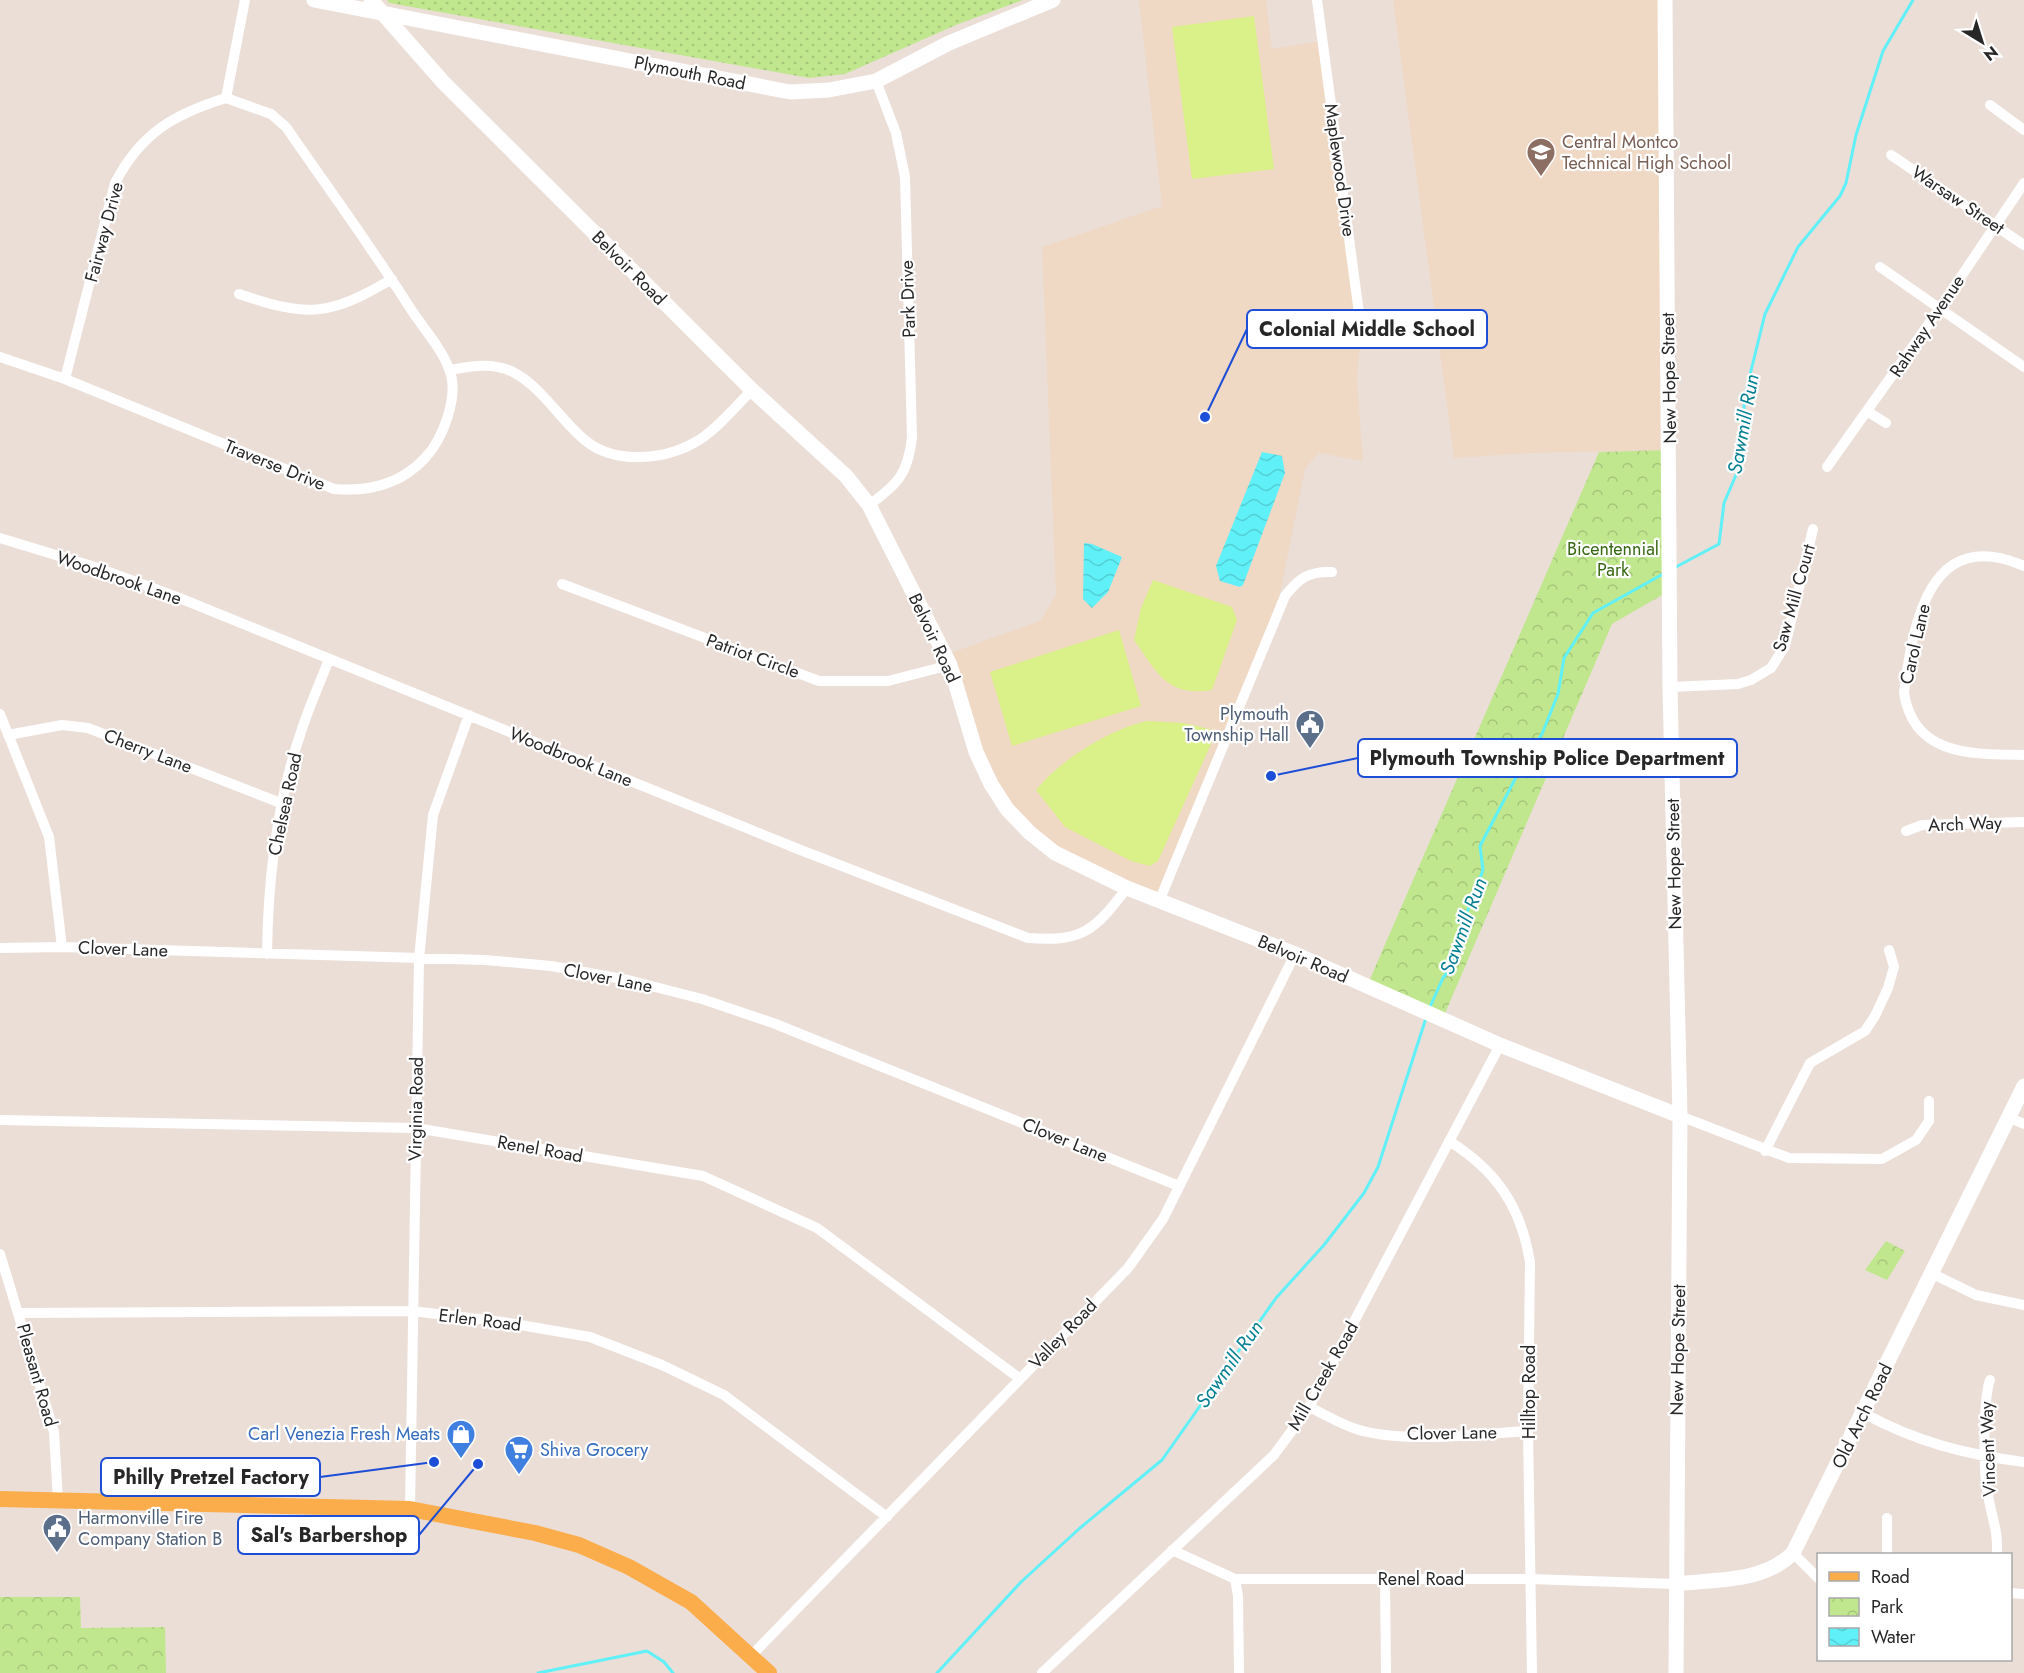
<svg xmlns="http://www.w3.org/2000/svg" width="2024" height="1673" font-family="Jost,sans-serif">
<defs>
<pattern id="grass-dots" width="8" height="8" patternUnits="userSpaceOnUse" patternTransform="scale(1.5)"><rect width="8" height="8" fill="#c0e78e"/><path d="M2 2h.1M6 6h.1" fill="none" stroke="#a5c67a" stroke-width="1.8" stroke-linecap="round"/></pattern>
<pattern id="park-crowns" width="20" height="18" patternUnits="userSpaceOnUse" patternTransform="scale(1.5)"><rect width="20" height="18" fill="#c0e78e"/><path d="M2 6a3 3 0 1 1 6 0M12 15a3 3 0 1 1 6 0" fill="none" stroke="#a5c67a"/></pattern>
<pattern id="water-waves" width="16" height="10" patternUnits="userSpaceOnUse" patternTransform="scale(1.5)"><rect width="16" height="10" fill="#60f0f8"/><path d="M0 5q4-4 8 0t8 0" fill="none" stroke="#53ced5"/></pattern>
</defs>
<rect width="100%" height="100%" fill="#ebded7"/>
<path fill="#efd8c4" d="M1139,0H1266L1272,49L1322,41L1361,328L1357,381L1363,461L1319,453L1305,469L1276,614L1160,899L1055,853L991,784L945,655L1040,621L1056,595L1042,247L1162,206Z
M1393,0H1665L1669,450L1530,453L1454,458Z"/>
<path fill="url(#grass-dots)" d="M387,0H1023L956,25L845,74L809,78L389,3Z"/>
<path fill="url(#park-crowns)" d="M1669,450V591L1612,624L1443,1018L1367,986L1599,452Z
M1886,1241L1905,1251L1887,1280L1865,1270Z
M0,1597H80L81,1628L165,1627L166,1673H0Z"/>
<path fill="#daf088" d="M1254,16L1274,169L1192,179L1172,27Z
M1153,580L1232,607L1237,620L1212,690C1166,697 1157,672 1134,640L1141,608Z
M1119,630L1141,706L1012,746L990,672Z
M1147,721L1184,723L1217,731L1158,861L1150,866L1131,861L1065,827L1036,790C1060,760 1110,729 1147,721Z"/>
<path fill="url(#water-waves)" d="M1262,452L1282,456L1285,473L1243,585L1240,587L1220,581L1216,566Z
M1084,543L1092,544L1122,557L1108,592L1092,608L1083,599Z"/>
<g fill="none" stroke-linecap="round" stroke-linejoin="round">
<path stroke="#60f0f8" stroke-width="3" d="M1674,568L1719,544L1724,503L1739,468L1745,395L1765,314L1798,247L1840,196L1846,183L1856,135L1883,51L1913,0
M1429,1009L1443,978L1453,965L1466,915L1483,870L1480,846L1524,762L1542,734L1558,694L1564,658L1593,613L1663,574
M538,1673L647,1651L664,1662L673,1673
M937,1673L1021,1582L1080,1528L1162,1460L1276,1298L1324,1245L1364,1193L1378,1167L1426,1018"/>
<path stroke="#fff" stroke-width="10" d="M1317,0L1361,328L1371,336
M1990,105L2024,130
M1891,155L2024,245
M1880,267L2024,367
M239,294C307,317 328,317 392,279
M0,357L65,379L334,489C369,492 401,484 425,458C443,439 460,395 449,369C442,349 424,329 412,311C372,248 328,188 286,127L271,114L226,98
M450,370C472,366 492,362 513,372C542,387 561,421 586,441C616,465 667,460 699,440C718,428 736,406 752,390
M65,379L115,183C141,133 174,114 226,98L245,0
M1868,412L1886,423
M1827,467L1940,308L2024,183
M869,505C898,484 908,474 912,437L905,177L896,133L876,81
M0,538L95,567L177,597L798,849L1028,938C1083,942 1094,931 1127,888
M2024,566C1929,525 1913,623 1904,693C1914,757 1973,754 2024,755
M562,584L819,681H888L950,665
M1670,687L1738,684L1751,680L1771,668L1785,646L1813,529
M0,714L49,837L62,947
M8,735L62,725L88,728L283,804
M1906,831L1922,825L2024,822
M1160,899L1285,596C1299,578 1309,571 1332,572
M0,948L62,947L485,960L551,966L628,980L702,999L773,1023L1179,1186
M267,954C268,881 277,801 301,732C309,707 320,683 329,659
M1680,1116L1789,1158L1882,1159L1916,1140L1929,1121V1101
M2007,1117L2024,1124
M0,1120L416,1128L703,1176L817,1228L1019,1378
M1449,1141C1497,1171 1521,1207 1530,1262L1528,1431L1532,1673
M1765,1151L1810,1063L1865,1031L1875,1016L1888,988L1894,967L1889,950
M0,1254L54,1432L58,1500
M1931,1273L1976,1295L2024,1305
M19,1313L412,1311L503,1322L590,1337L662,1365L724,1395L887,1517
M1990,1380C1983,1399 1983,1473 1988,1495C1992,1519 1998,1529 1997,1554
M1309,1407C1324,1414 1340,1424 1356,1429C1402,1444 1479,1434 1528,1431
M1863,1413C1917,1442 1963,1454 2024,1462
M410,1509L419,959L433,815L469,715
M1172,1550L1235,1579H1530L1675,1584
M1793,1553L1818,1578
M1887,1554V1518
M1235,1579L1238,1596L1239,1673
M1385,1579L1386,1673
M2010,1593L2024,1594
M751,1656L1128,1268L1163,1219L1295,954
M1042,1673L1274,1455L1309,1407L1500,1045"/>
<path stroke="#fff" stroke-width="15" d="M314,0L790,92L829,90L876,81L949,43L1053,0
M371,0L443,82L752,390L846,476L869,505L950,665L976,752L991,784L1007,809L1030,833L1055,853L1127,888L1295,954L1500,1045L1680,1116
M1665,0L1670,687L1680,1116L1676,1673
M1675,1584C1716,1579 1763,1583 1793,1553L2024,1086"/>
<path stroke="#fbad4c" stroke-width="16" d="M0,1499L410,1509L535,1533L579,1545L629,1567L691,1602L769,1673"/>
</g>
<defs>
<g id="school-pin" transform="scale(1.5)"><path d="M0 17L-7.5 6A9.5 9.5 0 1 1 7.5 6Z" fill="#8d6e63" stroke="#fff"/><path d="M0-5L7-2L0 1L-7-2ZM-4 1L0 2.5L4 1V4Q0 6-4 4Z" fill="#fff"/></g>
<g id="civic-pin" transform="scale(1.5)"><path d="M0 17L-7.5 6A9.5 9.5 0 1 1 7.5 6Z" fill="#5c6f8a" stroke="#fff"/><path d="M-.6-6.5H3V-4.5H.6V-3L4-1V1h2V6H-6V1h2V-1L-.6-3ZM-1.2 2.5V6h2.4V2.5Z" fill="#fff"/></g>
<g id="shop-pin" transform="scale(1.5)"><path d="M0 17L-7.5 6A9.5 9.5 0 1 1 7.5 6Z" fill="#3f7fe0" stroke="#fff"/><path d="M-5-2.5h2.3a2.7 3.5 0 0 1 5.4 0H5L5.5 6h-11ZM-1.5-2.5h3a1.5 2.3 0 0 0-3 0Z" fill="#fff"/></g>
<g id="supermarket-pin" transform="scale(1.5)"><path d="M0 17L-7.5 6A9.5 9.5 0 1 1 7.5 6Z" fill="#3f7fe0" stroke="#fff"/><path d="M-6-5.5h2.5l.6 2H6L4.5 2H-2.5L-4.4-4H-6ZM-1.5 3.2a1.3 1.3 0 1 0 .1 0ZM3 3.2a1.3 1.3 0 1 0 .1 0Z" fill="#fff"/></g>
</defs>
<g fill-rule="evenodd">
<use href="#school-pin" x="1541" y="152"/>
<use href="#civic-pin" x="1310" y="724"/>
<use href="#shop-pin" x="461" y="1434"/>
<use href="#supermarket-pin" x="519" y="1450"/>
<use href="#civic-pin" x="57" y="1528"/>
</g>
<g text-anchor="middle" stroke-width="4.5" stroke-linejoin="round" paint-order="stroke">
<g font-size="18" fill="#272727" stroke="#fff">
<text transform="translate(690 73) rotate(11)" y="6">Plymouth Road</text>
<text transform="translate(1340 170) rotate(82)" y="6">Maplewood Drive</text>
<text transform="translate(1958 200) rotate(34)" y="6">Warsaw Street</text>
<text transform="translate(104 232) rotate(-75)" y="6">Fairway Drive</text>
<text transform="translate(629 268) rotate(45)" y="6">Belvoir Road</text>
<text transform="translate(908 299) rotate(-92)" y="6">Park Drive</text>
<text transform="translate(1927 326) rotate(-56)" y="6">Rahway Avenue</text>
<text transform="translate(1669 378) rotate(-91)" y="6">New Hope Street</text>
<text transform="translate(275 465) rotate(22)" y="6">Traverse Drive</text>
<text transform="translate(119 578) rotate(19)" y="6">Woodbrook Lane</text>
<text transform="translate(1794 598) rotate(-74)" y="6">Saw Mill Court</text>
<text transform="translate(934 638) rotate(65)" y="6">Belvoir Road</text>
<text transform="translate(1915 644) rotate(-77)" y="6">Carol Lane</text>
<text transform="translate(753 656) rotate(20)" y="6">Patriot Circle</text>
<text transform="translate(148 751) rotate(21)" y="6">Cherry Lane</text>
<text transform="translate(571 757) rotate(22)" y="6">Woodbrook Lane</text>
<text transform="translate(285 804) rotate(-78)" y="6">Chelsea Road</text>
<text transform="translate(1965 824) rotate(-2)" y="6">Arch Way</text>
<text transform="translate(1674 864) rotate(-91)" y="6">New Hope Street</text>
<text transform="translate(123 949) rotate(2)" y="6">Clover Lane</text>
<text transform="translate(1303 959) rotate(23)" y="6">Belvoir Road</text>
<text transform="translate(608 978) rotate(11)" y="6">Clover Lane</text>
<text transform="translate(416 1109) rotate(-89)" y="6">Virginia Road</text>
<text transform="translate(1065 1140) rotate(22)" y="6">Clover Lane</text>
<text transform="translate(540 1149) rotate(10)" y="6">Renel Road</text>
<text transform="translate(480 1320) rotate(7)" y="6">Erlen Road</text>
<text transform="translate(1063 1334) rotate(-46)" y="6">Valley Road</text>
<text transform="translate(1678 1350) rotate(-89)" y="6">New Hope Street</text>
<text transform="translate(37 1375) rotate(74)" y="6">Pleasant Road</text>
<text transform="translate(1323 1376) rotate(-60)" y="6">Mill Creek Road</text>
<text transform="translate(1529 1392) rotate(-90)" y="6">Hilltop Road</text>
<text transform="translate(1862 1416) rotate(-64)" y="6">Old Arch Road</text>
<text transform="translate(1452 1433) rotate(-1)" y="6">Clover Lane</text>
<text transform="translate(1988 1449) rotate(-92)" y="6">Vincent Way</text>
<text x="1421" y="1585">Renel Road</text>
</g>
<g font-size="18" fill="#785e54" stroke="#fff" text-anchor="start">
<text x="1562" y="148">Central Montco<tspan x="1562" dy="21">Technical High School</tspan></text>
</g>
<g font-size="18" fill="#376813" stroke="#fff">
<text x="1613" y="555">Bicentennial<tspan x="1613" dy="21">Park</tspan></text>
</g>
<g font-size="18" fill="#4e5e75" stroke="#fff" text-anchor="end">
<text x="1289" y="720">Plymouth<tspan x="1289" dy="21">Township Hall</tspan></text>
<text x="78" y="1524" text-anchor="start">Harmonville Fire<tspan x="78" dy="21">Company Station B</tspan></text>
</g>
<g font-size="18" fill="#366cbe" stroke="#fff" text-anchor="end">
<text x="440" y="1440">Carl Venezia Fresh Meats</text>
<text x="540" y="1456" text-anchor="start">Shiva Grocery</text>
</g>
<g font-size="20" font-style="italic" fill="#047f92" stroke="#fff">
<text transform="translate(1743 424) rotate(-80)" y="7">Sawmill Run</text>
<text transform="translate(1463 926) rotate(-70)" y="7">Sawmill Run</text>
<text transform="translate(1229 1364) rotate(-55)" y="7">Sawmill Run</text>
</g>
</g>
<path fill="none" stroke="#1d4ed8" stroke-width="2" d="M1205 417L1247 329M1271 776L1358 758M434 1462L320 1477M478 1464L419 1535"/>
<g fill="#1d4ed8" stroke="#fff" stroke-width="2">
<circle cx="1205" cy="417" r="6"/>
<circle cx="1271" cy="776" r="6"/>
<circle cx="434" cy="1462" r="6"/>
<circle cx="478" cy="1464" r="6"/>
</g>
<g fill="#fff" stroke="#1d4ed8" stroke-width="2">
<rect x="1247" y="310" width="240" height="38" rx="6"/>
<rect x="1358" y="739" width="379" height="38" rx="6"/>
<rect x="101" y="1458" width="219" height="38" rx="6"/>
<rect x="238" y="1516" width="181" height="38" rx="6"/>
</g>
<g font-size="20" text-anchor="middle" font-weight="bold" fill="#272727">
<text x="1367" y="336">Colonial Middle School</text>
<text x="1547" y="765">Plymouth Township Police Department</text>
<text x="211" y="1484">Philly Pretzel Factory</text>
<text x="329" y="1542">Sal's Barbershop</text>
</g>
<rect x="1817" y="1553" width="195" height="108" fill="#ffffff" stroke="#a9a9a9" stroke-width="1.5"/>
<rect x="1829" y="1572" width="30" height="9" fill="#fbad4c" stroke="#a9a9a9" stroke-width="1.5"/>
<text x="1871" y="1583" font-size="18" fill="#272727">Road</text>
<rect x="1829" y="1598" width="30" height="18" fill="url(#park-crowns)" stroke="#a9a9a9" stroke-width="1.5"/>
<text x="1871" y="1613" font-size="18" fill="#272727">Park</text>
<rect x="1829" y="1628" width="30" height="18" fill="url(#water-waves)" stroke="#a9a9a9" stroke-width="1.5"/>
<text x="1871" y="1643" font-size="18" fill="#272727">Water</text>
<g transform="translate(1982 42) rotate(142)" stroke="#ffffff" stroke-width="4.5" paint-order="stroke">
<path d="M0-4.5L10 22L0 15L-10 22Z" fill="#272727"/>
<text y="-9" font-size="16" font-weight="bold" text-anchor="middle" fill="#272727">N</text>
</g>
</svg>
